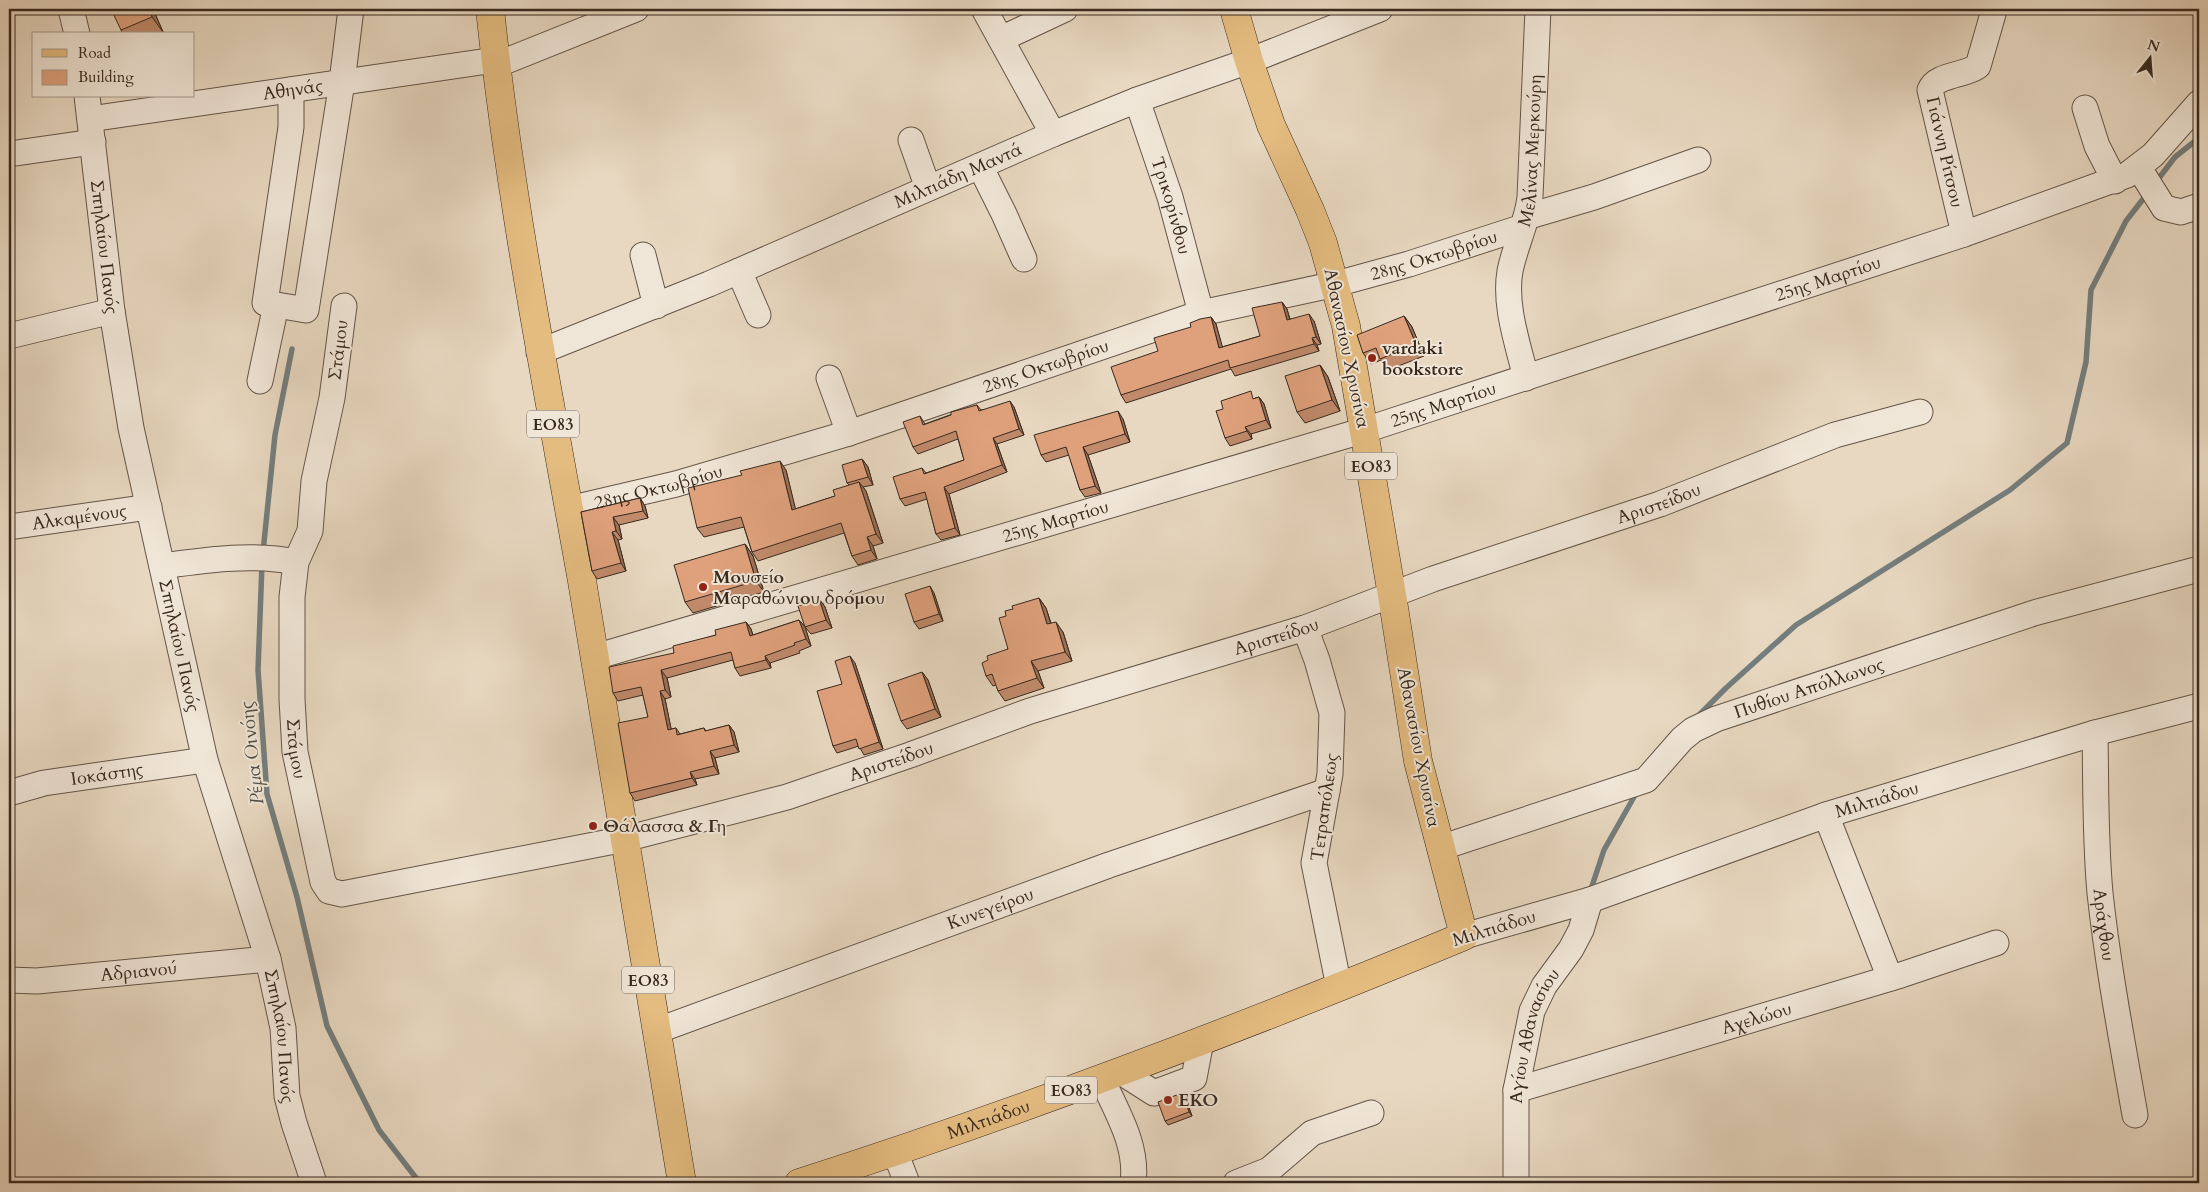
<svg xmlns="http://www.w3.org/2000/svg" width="2208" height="1192" font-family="Cardo,serif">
<rect width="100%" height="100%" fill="#e8d8c1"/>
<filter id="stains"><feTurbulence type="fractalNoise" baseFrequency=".004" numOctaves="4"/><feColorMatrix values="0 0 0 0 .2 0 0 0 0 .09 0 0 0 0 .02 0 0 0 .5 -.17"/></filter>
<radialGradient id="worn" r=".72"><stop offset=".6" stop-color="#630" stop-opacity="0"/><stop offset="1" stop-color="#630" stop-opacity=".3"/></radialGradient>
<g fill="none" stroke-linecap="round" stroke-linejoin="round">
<path stroke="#747e7e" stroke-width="5.5" d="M2156,182L2175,157L2199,138
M263,552L275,435L292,349
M262,564L258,670L267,794L297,897L327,1026L379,1130L420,1183
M1699,715L1726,688L1796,625L2010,490L2067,443L2086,362L2091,290L2126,221L2147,194
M1590,892L1604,850L1634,797"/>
<g stroke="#645548" stroke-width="27">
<g id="minor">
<path d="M71,9L77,34"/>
<path d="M984,9L1053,134"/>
<path d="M1001,39L1065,9"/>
<path d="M496,65L636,9"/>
<path d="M291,90V127L265,303L306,310L342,82L351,9"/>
<path id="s1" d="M87,96L112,311L131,428L205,760L268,959L283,1028L287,1096L294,1123L314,1183"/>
<path id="s2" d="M1137,100L1170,197L1201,313"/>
<path d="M2085,108L2097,146L2115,181"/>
<path id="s3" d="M90,119L495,60"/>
<path d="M911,140L928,188"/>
<path d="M9,154L93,142"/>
<path d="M980,166L1004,214L1024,259"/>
<path d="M2139,168L2164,208L2181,212L2199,206"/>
<path d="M1526,217L1594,197L1698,160"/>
<path d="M1964,234L1930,90C1936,74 1965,76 1978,66L1993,14"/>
<path d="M643,255L656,306"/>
<path d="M739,271L758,315"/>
<path id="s4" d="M344,306L332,398L314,481L310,531L296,562L292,597V699L295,752L323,882L329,891L342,894L625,839L787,797L910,755L1030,711L1305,628L1433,579L1660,504L1835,435L1920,412"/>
<path d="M9,336L112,311"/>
<path id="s5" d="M539,352L709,284L1053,134L1137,100L1249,61L1380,9"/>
<path d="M829,378L849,433"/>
<path id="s6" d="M1526,378C1518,344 1504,306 1510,271C1515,246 1527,223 1530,197L1538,9"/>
<path d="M260,381L276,305"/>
<path id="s7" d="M569,509L676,484L849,433L1201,313L1336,284L1409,264L1523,227"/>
<path id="s8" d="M9,527L149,507"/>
<path d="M162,566C206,560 253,553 296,562"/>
<path d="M1305,628L1317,660L1332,713L1330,774L1314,863L1339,987"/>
<path id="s9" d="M595,657L1365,430L1964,234L2127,175L2153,155L2199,103"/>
<path id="s10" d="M2095,733C2096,786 2095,839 2100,893C2108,967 2122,1041 2135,1115"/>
<path id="s11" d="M9,793L44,783L205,760"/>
<path d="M1826,815L1890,978"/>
<path id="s12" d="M1440,848L1646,780L1682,739L1693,730L1716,719L2034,613L2199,569"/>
<path id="s13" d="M1464,936L1590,900L1826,815L2095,733L2199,706"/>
<path id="s14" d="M9,980L37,981L268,959"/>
<path id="s15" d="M656,1031L1109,865L1327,791"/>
<path d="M1121,1072L1154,1093L1194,1078L1201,1041"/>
<path d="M1102,1079C1117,1113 1138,1145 1133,1183"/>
<path id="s16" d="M1516,1090L1901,975L1996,943"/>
<path d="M895,1152L907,1183"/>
<path d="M1236,1183L1269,1170L1312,1133L1371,1113"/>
<path id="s17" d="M1516,1183V1090L1532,1011L1544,986L1571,949L1581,930L1590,900"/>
</g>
</g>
<g stroke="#38291f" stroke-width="29">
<g id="major">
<path d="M490,9C510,201 548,391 582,581C617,782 648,983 682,1183"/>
<path id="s18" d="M799,1183C1024,1111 1245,1027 1464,936L1418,761L1392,595L1346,326L1323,243L1310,210L1271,125L1249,61L1234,9"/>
</g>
</g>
<use href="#minor" stroke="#f0e6d7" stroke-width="25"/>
<use href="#major" stroke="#e4bc80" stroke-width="28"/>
</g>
<path fill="#c08a6b" stroke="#38291f" d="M153,9L163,32L158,34H123L121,30Z
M1282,302L1287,309L1290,319L1314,321L1321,344L1317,345L1319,351L1235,376L1231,369L1126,403L1121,395L1158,351L1191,327L1211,317L1216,324L1222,347L1260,336Z
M1404,316L1412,327L1424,356L1388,370L1381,360L1371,364L1363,353Z
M1320,365L1328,377L1340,411L1305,423L1297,412Z
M1259,397L1264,404L1271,428L1251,434L1252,439L1230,446L1225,438L1255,398Z
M977,405L981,410L1014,407L1024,435L997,444L1007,472L949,494L960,535L941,540L936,534L927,499L905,506L900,499L922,468L926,473L964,460L958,439L918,454L913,447L920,416L925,424Z
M1123,419L1130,442L1088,455L1101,493L1085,497L1080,490L1069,455L1046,462L1041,455Z
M862,459L868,467L873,485L863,487L866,491L883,543L873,546L877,559L858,565L852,556L844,533L758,561L752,552L744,527L704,537L697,528L786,470L795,509L835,496L849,485L847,483Z
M640,498L645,506L648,518L619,525L622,539L618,540L626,571L597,579L592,571L581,512Z
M745,544L753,556L764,592L693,613L685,602Z
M934,593L943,621L919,629L914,622Z
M1039,598L1046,608L1051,623L1063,632L1072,661L1038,671L1044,688L1005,701L998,691L996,685L993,686L986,676L988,660L1008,649L1006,616Z
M819,599L825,607L832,628L811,634L805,627Z
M799,620L805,627L811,646L799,651L800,653L770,663L771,668L740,676L735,668L733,660L667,678L671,697L665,699L671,729L676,728L680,734L704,728L706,731L729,725L734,732L739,752L715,758L719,774L695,779L697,785L635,801L630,793L648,717L643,695L618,701L613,693L674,653L746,622L751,629L753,635Z
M855,663L883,749L864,755L859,746L837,753L833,746L842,684Z
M922,672L928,680L941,717L907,729L901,721Z
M1185,1097L1192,1116L1168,1125L1165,1121Z"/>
<path fill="#9c7157" stroke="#38291f" d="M149,9H153L163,32L152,17Z
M1282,302L1287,309L1292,328L1287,320Z
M1309,314L1314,321L1321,344L1316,337Z
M1404,316L1412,327L1424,356L1416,344Z
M1211,317L1216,324L1225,356L1219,348Z
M1312,338L1317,345L1319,351L1314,344Z
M1320,365L1328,377L1340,411L1332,400Z
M1259,397L1264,404L1271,428L1266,420Z
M1010,401L1014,407L1024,435L1019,429Z
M1118,411L1123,419L1130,442L1125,434Z
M1245,427L1251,434L1252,439L1247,431Z
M993,438L997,444L1007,472L1002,465Z
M1083,447L1088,455L1101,493L1095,486Z
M862,459L868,467L873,485L868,477Z
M780,461L786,470L798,519L792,510Z
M859,482L866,491L883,543L876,534Z
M944,487L949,494L960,535L955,528Z
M640,498L645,506L648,518L643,511Z
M613,517L619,525L622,539L616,531Z
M612,532L618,540L626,571L621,563Z
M867,537L873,546L877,559L871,550Z
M745,544L753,556L764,592L756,581Z
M930,586L934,593L943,621L939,614Z
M1039,598L1046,608L1054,634L1047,624Z
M819,599L825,607L832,628L826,620Z
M799,620L805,627L811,646L806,639Z
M746,622L751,629L755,643L750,636Z
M1056,622L1063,632L1072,661L1065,652Z
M765,656L770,663L771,668L766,660Z
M850,656L855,663L883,749L879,742Z
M1031,661L1038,671L1044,688L1037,678Z
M661,670L667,678L671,697L665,690Z
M922,672L928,680L941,717L935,709Z
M660,691L665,699L673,738L668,730Z
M729,725L734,732L739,752L734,745Z
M710,751L715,758L719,774L714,766Z
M690,772L695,779L697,785L692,778Z
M1182,1093L1185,1097L1192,1116L1189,1112Z"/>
<path fill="#dfa17c" stroke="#38291f" d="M111,9H149L152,17L121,30Z
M1282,302L1287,320L1309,314L1316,337L1312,338L1314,344L1230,368L1228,360L1121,395L1111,367L1158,351L1154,338L1191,327L1190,323L1200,319L1211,317L1219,348L1260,336L1252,308Z
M1404,316L1416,344L1380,359L1376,348L1363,353L1357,335Z
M1320,365L1332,400L1297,412L1285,376Z
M1251,391L1253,399L1259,397L1266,420L1245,427L1247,431L1225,438L1216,411L1223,409L1221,401Z
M1010,401L1019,429L993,438L1002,465L944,487L955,528L936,534L925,492L900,499L893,477L922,468L924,474L964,460L956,431L913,447L903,422L920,416L923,425L951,415V412L977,405L979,411Z
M1118,411L1125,434L1083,447L1095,486L1080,490L1066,447L1041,455L1034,435Z
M862,459L868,477L847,483L842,465Z
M780,461L792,510L835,496L833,490L859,482L876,534L867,537L871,550L852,556L841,523L752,552L741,517L697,528L688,488L742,475L740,471Z
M640,498L643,511L613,517L616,531L612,532L621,563L592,571L581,512Z
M745,544L756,581L685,602L674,565Z
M930,586L939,614L914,622L905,594Z
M1039,598L1047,624L1056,622L1065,652L1031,661L1037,678L998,691L992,674L986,676L982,663L988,660L987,656L1008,649L999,618L1006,616L1005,611L1013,609L1012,606Z
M819,599L826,620L805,627L798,606Z
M799,620L806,639L794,643L795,645L765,656L766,660L735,668L731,652L661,670L665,690L660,691L668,730L676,728L677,735L704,728L705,731L729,725L734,745L710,751L714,766L690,772L692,778L630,793L618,723L648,717L641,687L613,693L609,667L674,653L673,646L716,635L715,630L746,622L750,636Z
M850,656L879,742L859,749L856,739L833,746L817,691L842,684L835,661Z
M922,672L935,709L901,721L888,684Z
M1182,1093L1189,1112L1165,1121L1158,1102Z"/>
<g fill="#8f2418" stroke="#f0e6d7" stroke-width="2">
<circle cx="1372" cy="358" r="5"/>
<circle cx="703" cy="587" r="5"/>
<circle cx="593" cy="826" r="5"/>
<circle cx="1168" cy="1100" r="5"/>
</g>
<g text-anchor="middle" stroke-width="4" stroke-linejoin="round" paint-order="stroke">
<g fill="#f0e6d7" stroke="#6f6256" stroke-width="1">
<rect x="527" y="410.5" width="52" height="27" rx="4"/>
<rect x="1345" y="452.5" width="52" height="27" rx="4"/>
<rect x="622" y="966.5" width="52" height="27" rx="4"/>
<rect x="1045" y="1076.5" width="52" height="27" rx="4"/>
</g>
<g font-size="16" font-weight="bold" fill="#38291f">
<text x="553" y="430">ΕΟ83</text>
<text x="1371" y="472">ΕΟ83</text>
<text x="648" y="986">ΕΟ83</text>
<text x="1071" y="1096">ΕΟ83</text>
</g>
<g font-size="18" fill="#38291f" stroke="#f0e6d7">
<text dy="6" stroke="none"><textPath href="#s3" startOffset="205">Αθηνάς</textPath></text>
<text dy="6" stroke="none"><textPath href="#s6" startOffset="232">Μελίνας Μερκούρη</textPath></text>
<text transform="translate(1945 152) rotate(77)" y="6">Γιάννη Ρίτσου</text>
<text dy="6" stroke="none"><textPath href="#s5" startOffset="455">Μιλτιάδη Μαντά</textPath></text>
<text dy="6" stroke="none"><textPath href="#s2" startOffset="111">Τρικορίνθου</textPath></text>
<text dy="6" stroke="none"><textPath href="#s1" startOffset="152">Σπηλαίου Πανός</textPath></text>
<text dy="6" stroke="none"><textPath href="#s7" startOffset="902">28ης Οκτωβρίου</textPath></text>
<text dy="6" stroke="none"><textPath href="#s9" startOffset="1290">25ης Μαρτίου</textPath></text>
<text transform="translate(1347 348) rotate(78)" y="6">Αθανασίου Χρυσίνα</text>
<text transform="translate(338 350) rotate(-83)" y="6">Στάμου</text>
<text dy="6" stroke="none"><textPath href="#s7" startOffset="498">28ης Οκτωβρίου</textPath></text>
<text dy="6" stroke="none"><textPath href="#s9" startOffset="885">25ης Μαρτίου</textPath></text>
<text dy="6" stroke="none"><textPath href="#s7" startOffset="92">28ης Οκτωβρίου</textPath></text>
<text dy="6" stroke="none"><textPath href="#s4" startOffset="1985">Αριστείδου</textPath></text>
<text dy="6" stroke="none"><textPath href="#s8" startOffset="71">Αλκαμένους</textPath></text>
<text dy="6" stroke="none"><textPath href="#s9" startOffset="480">25ης Μαρτίου</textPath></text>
<text dy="6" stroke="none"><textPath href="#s4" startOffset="1580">Αριστείδου</textPath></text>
<text dy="6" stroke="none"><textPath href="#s1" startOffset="558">Σπηλαίου Πανός</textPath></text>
<text dy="6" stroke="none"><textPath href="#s12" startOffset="409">Πυθίου Απόλλωνος</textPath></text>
<text transform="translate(1419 747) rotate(79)" y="6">Αθανασίου Χρυσίνα</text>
<text dy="6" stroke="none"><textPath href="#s4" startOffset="449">Στάμου</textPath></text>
<text dy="6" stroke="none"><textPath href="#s4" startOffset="1175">Αριστείδου</textPath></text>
<text dy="6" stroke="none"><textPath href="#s11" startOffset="100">Ιοκάστης</textPath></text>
<text dy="6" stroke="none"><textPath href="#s13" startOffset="435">Μιλτιάδου</textPath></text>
<text transform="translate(1324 807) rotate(-82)" y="6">Τετραπόλεως</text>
<text dy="6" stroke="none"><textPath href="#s15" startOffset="356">Κυνεγείρου</textPath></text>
<text dy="6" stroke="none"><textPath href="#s10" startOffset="192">Αράχθου</textPath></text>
<text transform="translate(1494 928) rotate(-17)" y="6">Μιλτιάδου</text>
<text dy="6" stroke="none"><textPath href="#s14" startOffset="130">Αδριανού</textPath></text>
<text dy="6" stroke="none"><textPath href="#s16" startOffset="251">Αχελώου</textPath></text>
<text dy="6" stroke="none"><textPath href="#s1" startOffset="962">Σπηλαίου Πανός</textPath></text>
<text dy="6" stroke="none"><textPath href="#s17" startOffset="150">Αγίου Αθανασίου</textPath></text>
<text dy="6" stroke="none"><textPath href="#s18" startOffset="200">Μιλτιάδου</textPath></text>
</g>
<g font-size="18" font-weight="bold" fill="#38291f" stroke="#f0e6d7" text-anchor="start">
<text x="1382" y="354">vardaki<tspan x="1382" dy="21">bookstore</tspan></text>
<text x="713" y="583">Μουσείο<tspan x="713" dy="21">Μαραθώνιου δρόμου</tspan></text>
<text x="603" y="832">Θάλασσα &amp; Γη</text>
<text x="1178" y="1106">EKO</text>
</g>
<g font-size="19" font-style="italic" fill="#514c46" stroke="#f0e6d7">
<text transform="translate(251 753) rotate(-96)" y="7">Ρέμα Οινόης</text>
</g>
</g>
<rect width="2208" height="1192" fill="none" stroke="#e8d8c1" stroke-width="30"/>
<rect x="10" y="10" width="2188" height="1172" fill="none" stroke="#38291f" stroke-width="2.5"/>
<rect x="15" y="15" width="2178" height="1162" fill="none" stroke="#38291f"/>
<rect x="32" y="32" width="162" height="65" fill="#f0e6d7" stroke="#a69a8d"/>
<rect x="42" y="49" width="25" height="8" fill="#e4bc80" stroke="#a69a8d"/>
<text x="78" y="58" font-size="15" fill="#38291f">Road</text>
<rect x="42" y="70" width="25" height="15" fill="#dfa17c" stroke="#a69a8d"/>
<text x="78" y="82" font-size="15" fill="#38291f">Building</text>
<g transform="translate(2150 58) rotate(17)" stroke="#f0e6d7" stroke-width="4" paint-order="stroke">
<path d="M0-4L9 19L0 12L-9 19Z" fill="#38291f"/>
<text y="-8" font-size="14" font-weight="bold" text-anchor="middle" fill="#38291f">N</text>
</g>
<rect width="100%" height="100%" filter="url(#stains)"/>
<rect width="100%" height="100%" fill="url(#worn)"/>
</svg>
